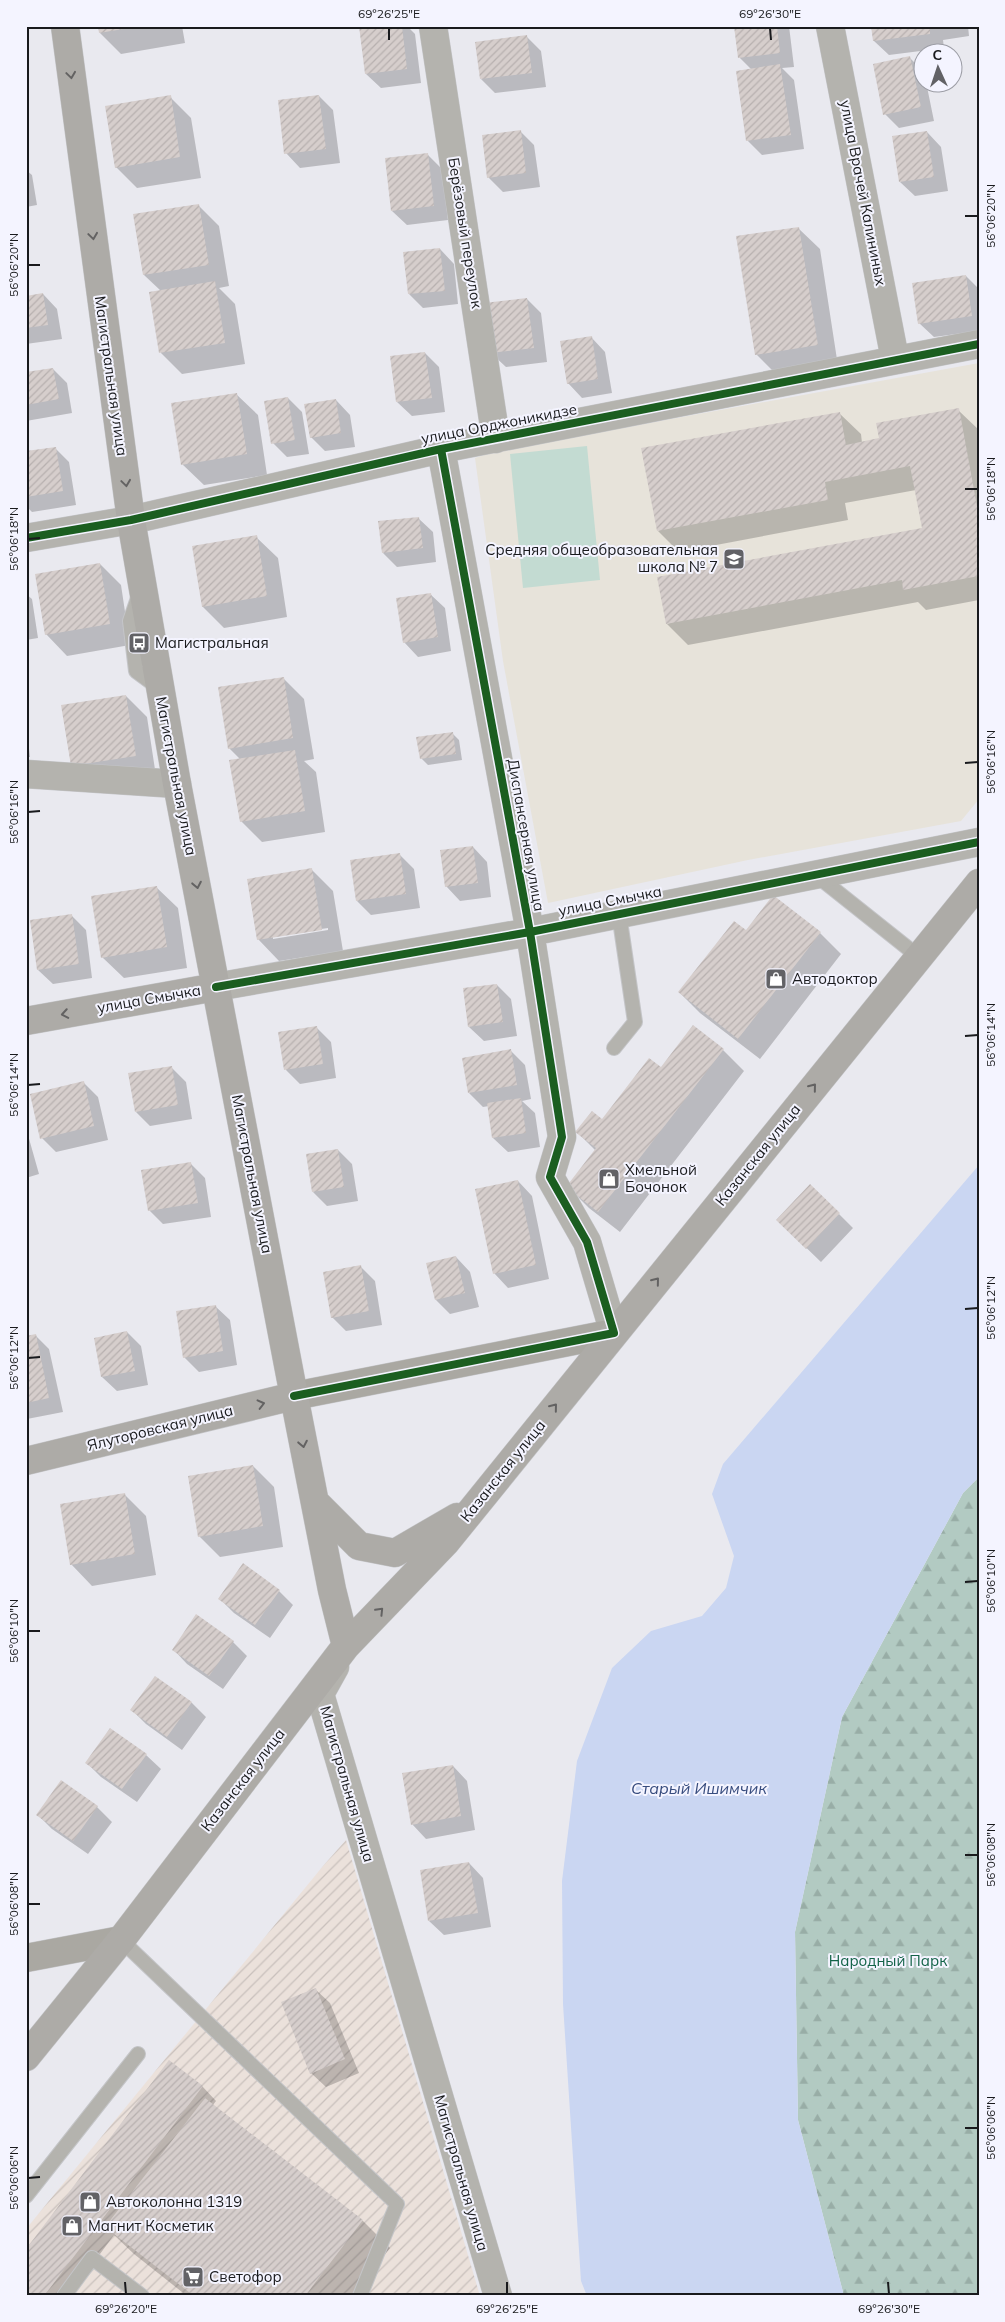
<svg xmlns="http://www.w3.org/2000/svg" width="1005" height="2322" font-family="Mulish,sans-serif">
<defs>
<pattern id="industrial-furrows" width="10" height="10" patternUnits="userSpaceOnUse" patternTransform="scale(1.25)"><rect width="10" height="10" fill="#ebe1db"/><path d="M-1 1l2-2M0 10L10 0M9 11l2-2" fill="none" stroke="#c9c0bc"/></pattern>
<pattern id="forest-firs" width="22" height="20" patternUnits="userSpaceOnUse" patternTransform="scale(1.25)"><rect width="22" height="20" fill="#b2cac2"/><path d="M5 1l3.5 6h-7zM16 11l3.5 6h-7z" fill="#98ada6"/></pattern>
<pattern id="building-hatch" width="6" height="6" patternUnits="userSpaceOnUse" patternTransform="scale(1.25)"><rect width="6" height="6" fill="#d6cecc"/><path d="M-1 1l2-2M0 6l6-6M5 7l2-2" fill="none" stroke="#b7b0af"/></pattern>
</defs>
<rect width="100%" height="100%" fill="#e9e9ef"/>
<path fill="url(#industrial-furrows)" d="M346,1840L480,2296H26V2229L323,1866Z"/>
<path fill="#e7e3da" d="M979,363V799L961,821L748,860L548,903L503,661L475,458L495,451Z"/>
<path fill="#c3dbd2" d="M587,446L600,580L523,588L510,454Z"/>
<path fill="url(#forest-firs)" d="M979,1477V2296H844L798,2120L795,1932L842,1717L963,1493Z"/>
<path fill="#cad6f2" d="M979,1165V1477L963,1493L842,1717L795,1932L798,2120L844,2296H587L581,2281L563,2004L562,1881L577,1761L612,1668L651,1631L702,1616L726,1588L734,1556L712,1494L723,1464Z"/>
<path fill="#0003" fill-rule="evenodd" d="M99,26H182L185,43L121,54L100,33Z
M360,26H407L415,34L421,83L381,88L366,74Z
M735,26H789L794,67L782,68L794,80L804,149L762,155L747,140L752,70L739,57Z
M872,26H968L969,36L943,40L944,48L889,55L874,41Z
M527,37L541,51L546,87L495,93L481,79Z
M910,58L922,70V82H926L934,121L899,128L885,114Z
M319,96L333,110L340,163L300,168L286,153Z
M170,97L191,118L201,178L137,188L116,167Z
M26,127L29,145H26Z
M520,131L534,145L540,187L503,192L489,178Z
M927,132L941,147L948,191L915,196L900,182Z
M428,155L442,169L448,220L407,225L392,211Z
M26,170L32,175L37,205L26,207Z
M198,205L219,226L229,286L219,288L235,304L245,364L182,374L161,353V291L144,275Z
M798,228L820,249L838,366L777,375L756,354Z
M440,249L454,264L458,304L423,308L409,294Z
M966,276L979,289V331L934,337L919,323Z
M43,294L57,309L62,339L26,344V297Z
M527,299L541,313L547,362L506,367L491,353Z
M591,337L605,352L612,393L582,398L568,383Z
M425,353L439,367L445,412L412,416L397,402Z
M53,369L67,383L72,413L26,421V373Z
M236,394L258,415L267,475L204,485L182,464Z
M288,398L302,412L309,454L287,457L273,443Z
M336,400L350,415L355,447L325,451L311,437Z
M958,410L979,430V600L926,610L918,602L688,645L667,624L923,529L916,490L845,503L848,520L679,552L658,531L839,413L861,434L862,443L881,439Z
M55,448L69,462L76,505L32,512L26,506V453Z
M418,518L433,532L436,562L397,567L383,553Z
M256,537L278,558L287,617L224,628L203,607Z
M100,564L121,585L130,645L67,656L46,634Z
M26,594L32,599L38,638L26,640Z
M430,594L445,608L451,651L418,657L404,642Z
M283,678L304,699L314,759L304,761L316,772L325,832L262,842L241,821V760L229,748Z
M126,696L147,717L156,776L72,766Z
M26,724L30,757H26Z
M452,733L459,740L462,760L428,765L421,758Z
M473,847L487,862L491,897L460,901L446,886Z
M400,855L414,869L420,908L371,915L357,901L351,862Z
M312,870L333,891L343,951L279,961L258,939ZM328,928V930L273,939V936Z
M156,887L178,908L187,968L124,978L102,957Z
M71,915L86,930L92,978L53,984L38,970Z
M746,932L820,933L841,954L760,1059L700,1013L679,992Z
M497,985L511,999L517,1036L484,1041L469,1027Z
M316,1027L331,1042L336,1078L300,1084L286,1070L280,1033Z
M694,1027L723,1050L744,1071L620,1232L589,1208L568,1187L596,1151L577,1132L602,1120L661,1069Z
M511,1051L525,1065L531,1099L522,1101L535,1113L540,1147L508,1152L493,1138L489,1106L483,1107L469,1093Z
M171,1067L186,1082L192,1119L150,1126L136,1112Z
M84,1083L98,1097L108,1140L56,1152L42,1138Z
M26,1128L39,1174L26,1178Z
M338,1150L352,1164L358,1201L327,1206L313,1192Z
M191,1164L205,1178L211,1217L163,1224L149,1210Z
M518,1181L532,1196L549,1279L508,1288L494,1273Z
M839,1214L853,1228L821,1262L792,1234Z
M456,1257L470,1272L479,1307L450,1314L436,1300L428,1264Z
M361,1267L375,1281L382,1325L346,1331L332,1317Z
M215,1306L230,1320L237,1365L199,1372L184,1357Z
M127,1332L141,1346L148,1385L117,1391L102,1377L95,1339Z
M35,1335L49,1349L63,1412L27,1419L26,1337Z
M253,1466L274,1487L283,1547L220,1557L199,1536Z
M125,1495L146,1516L156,1575L92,1586L71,1564Z
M279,1591L293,1605L270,1638L234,1613L219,1598Z
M233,1642L247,1656L223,1689L187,1664L173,1649Z
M155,1677L192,1703L206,1717L182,1750L146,1724L132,1710Z
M146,1755L161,1769L137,1802L101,1777L87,1763Z
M453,1766L467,1781L475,1830L426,1839L412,1824Z
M61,1782L97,1807L112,1822L88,1854L52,1829L38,1815Z
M469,1863L483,1878L491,1927L444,1935L429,1921Z
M315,1989L330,2003L359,2073L326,2087L311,2073Z
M202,2086L216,2101L213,2105L363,2221L390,2248L353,2296H187L134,2254L114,2235L69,2296H26Z"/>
<path fill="url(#building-hatch)" d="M98,26H135V27L99,33Z
M359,26H402L407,69L365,74Z
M734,26H777L780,53L738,58Z
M871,26H930V34L873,41Z
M527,35L532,73L480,79L475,42Z
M910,56L921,107L883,115L873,64Z
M780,64L791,135L746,141L736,71Z
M171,95L180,157L115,168L105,106Z
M319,95L326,149L284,154L278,100Z
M521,130L526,173L487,178L482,135Z
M927,131L934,177L899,182L892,136Z
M428,153L434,206L391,211L385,158Z
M199,204L209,265L143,275L133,214Z
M799,227L818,345L755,355L736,236Z
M440,248L445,291L408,294L403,252Z
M966,275L972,316L918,324L912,283Z
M215,281L225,343L159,353L149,292Z
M43,293L48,325L26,328V296Z
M527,298L534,348L490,353L484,303Z
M592,336L598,379L567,384L560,341Z
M425,352L432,398L396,402L390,356Z
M53,368L59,399L26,405V372Z
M237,393L247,454L181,465L171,403Z
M288,397L295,440L271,444L264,401Z
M336,399L341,433L310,438L304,404Z
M959,408L979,517V576L903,590L902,580L666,624L657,577L922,528L910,466L825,482L828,500L657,531L641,448L840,412L846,445L879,438L876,423Z
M56,447L63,491L26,497V451Z
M419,517L423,548L382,553L378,521Z
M257,535L267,596L202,607L192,546Z
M100,563L110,624L45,635L35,574Z
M431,593L438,637L403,643L396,598Z
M284,677L293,738L228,749L218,687Z
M126,695L136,756L71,766L61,705Z
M453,732L456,754L420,759L416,737Z
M295,750L305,811L240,822L229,760Z
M473,846L478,883L445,887L440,850Z
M400,853L406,894L356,901L350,860Z
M312,868L322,930L257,940L247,879Z
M157,886L167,947L101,958L91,896Z
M773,895L821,932L738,1039L678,992L734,921L746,930Z
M72,914L79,964L37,970L30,920Z
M497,984L503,1022L468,1027L463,988Z
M693,1025L724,1049L598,1212L566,1187L596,1148L575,1132L592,1111L602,1119L649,1058L661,1067Z
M317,1026L323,1064L284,1070L278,1032Z
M511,1049L517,1085L468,1093L462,1058Z
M172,1066L178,1105L135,1112L128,1073Z
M84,1081L94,1126L40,1139L30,1094Z
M521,1098L526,1133L492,1138L487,1103Z
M338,1149L344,1187L312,1192L306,1154Z
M191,1162L198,1203L148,1211L141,1170Z
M518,1180L536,1265L493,1274L475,1189Z
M810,1184L840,1213L806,1249L776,1220Z
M456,1256L465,1293L435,1300L426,1263Z
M361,1265L369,1311L331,1318L323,1272Z
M216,1305L223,1351L183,1358L176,1311Z
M127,1331L135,1371L101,1377L94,1338Z
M36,1334L49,1398L26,1403V1336Z
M253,1465L263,1526L198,1537L188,1476Z
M125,1493L135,1554L70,1565L60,1504Z
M243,1563L280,1590L255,1625L218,1599Z
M196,1614L234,1641L209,1676L172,1650Z
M155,1676L192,1702L167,1737L130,1710Z
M110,1728L147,1754L122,1789L85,1763Z
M453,1765L461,1816L411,1825L402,1773Z
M61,1780L98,1806L73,1841L36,1815Z
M469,1862L478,1913L428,1921L420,1870Z
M316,1988L345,2059L310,2074L281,2002Z
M169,2060L203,2086L44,2296H26V2249Z
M205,2098L363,2220L305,2296H194L105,2227Z"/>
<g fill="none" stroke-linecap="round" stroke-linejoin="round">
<g stroke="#c4c5c8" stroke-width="16">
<path id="lane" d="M139,595L130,621L136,671L159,688
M816,875L919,957
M614,1048L635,1022L619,914
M121,1940L397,2204L360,2296
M26,2196L138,2054
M64,2296L92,2258L142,2296"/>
</g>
<g stroke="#c4c5c8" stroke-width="29">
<path id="street" d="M433,26L496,439
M830,26L895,359
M441,449L530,932L562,1137L550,1177L587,1242L614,1333
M26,538L131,520L441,449L979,344
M26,774L177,784
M216,987L530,932L979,842
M335,1667L320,1694L498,2296"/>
</g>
<g stroke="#c4c5c8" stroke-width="29">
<path id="secondary" d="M294,1396L614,1333
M26,1958L121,1940"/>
</g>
<g stroke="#c4c5c8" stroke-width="29">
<path id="primary" d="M65,26L131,520L177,784L294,1396L332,1590L346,1646
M26,1021L216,987
M26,1461L294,1396
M315,1502L359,1546L395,1553L457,1517
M26,2057L121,1940L346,1646L446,1542L979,883"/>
</g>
<use href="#lane" stroke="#b4b3ae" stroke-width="14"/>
<use href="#street" stroke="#b4b3ae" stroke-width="28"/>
<use href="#secondary" stroke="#aaa8a2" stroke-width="28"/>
<use href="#primary" stroke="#adaba7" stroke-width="28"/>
<g stroke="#f4f4ff" stroke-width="11">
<path id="cycleway" d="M26,538L131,520L441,449L979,344
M216,987L530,932L979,842
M294,1396L614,1333L587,1242L550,1177L562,1137L530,932L441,449"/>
</g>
<use href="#cycleway" stroke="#1b5e20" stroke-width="8"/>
</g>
<defs><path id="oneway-chevron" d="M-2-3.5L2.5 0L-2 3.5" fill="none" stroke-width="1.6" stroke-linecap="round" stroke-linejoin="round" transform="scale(1.25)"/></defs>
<g stroke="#636262">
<use href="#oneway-chevron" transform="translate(71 75) rotate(82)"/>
<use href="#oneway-chevron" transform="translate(93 236) rotate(82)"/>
<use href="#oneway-chevron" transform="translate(126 483) rotate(82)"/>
<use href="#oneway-chevron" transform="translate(197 885) rotate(79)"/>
<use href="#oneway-chevron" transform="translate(65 1014) rotate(170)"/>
<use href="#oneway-chevron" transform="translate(813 1087) rotate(-51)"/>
<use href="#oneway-chevron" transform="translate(656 1281) rotate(-51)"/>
<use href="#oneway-chevron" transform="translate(261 1404) rotate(-14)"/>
<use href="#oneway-chevron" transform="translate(554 1407) rotate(-51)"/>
<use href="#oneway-chevron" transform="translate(303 1444) rotate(79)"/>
<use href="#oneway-chevron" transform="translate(380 1611) rotate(-46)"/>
</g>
<path fill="none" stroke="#191a1d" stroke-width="2" d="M389,28V40M770,28L771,40M965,216H978M28,265H40M965,489H978M28,539L40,538M965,763L978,762M28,812L40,811M965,1036L978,1035M28,1085L40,1084M965,1309L978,1308M28,1358L40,1357M965,1582L978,1581M28,1631H40M965,1855H978M28,1904H40M965,2128H978M28,2178L40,2177M125,2282L126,2294M507,2282V2294M888,2282L889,2294"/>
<defs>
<g id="school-square" transform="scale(1.125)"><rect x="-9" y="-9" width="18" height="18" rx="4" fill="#626266" stroke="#f4f4ff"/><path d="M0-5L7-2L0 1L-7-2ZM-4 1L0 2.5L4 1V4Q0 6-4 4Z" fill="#fff"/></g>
<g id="bus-square" transform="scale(1.125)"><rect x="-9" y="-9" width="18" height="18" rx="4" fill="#626266" stroke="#f4f4ff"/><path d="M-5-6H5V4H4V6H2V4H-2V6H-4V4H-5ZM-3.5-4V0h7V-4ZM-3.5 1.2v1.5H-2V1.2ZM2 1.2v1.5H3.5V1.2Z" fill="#fff"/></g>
<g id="shop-square" transform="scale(1.125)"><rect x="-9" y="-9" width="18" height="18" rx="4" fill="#626266" stroke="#f4f4ff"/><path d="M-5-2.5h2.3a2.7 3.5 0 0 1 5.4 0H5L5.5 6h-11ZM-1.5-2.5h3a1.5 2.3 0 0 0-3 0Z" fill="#fff"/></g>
<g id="supermarket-square" transform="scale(1.125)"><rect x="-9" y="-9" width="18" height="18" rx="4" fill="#626266" stroke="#f4f4ff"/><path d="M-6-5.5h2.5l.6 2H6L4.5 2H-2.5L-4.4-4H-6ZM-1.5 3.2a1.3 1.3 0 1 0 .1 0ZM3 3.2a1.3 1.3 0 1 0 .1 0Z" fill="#fff"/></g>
</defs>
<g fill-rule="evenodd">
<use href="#school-square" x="734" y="559"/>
<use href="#bus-square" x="139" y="643"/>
<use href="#shop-square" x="776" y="979"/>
<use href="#shop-square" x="609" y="1179"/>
<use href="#shop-square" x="90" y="2202"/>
<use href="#shop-square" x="72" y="2226"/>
<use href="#supermarket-square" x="193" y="2277"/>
</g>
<g text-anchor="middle" stroke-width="4" stroke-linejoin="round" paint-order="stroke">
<g font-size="15" fill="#191a1d" stroke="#f4f4ff">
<text transform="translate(863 193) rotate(79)" y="5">улица Врачей Калининых</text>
<text transform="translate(465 233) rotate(81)" y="5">Берёзовый переулок</text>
<text transform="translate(111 376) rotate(82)" y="5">Магистральная улица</text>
<text transform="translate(499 424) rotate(-11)" y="5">улица Орджоникидзе</text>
<text transform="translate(176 776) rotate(79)" y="5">Магистральная улица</text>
<text transform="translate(526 835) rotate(80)" y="5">Диспансерная улица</text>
<text transform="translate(610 901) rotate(-11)" y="5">улица Смычка</text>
<text transform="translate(149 999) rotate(-10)" y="5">улица Смычка</text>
<text transform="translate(758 1155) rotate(-51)" y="5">Казанская улица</text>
<text transform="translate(252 1174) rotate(79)" y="5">Магистральная улица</text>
<text transform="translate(160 1428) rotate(-14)" y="5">Ялуторовская улица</text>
<text transform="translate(503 1471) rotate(-51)" y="5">Казанская улица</text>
<text transform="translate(243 1780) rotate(-52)" y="5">Казанская улица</text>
<text transform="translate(347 1784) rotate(74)" y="5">Магистральная улица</text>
<text transform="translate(461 2173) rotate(74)" y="5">Магистральная улица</text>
</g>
<g font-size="15" fill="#191a1d" stroke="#f4f4ff" text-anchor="start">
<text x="718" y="555" text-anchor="end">Средняя общеобразовательная<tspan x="718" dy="17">школа № 7</tspan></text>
<text x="155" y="648">Магистральная</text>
<text x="792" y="984">Автодоктор</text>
<text x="625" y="1175">Хмельной<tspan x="625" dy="17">Бочонок</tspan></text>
<text x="106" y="2207">Автоколонна 1319</text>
<text x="88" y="2231">Магнит Косметик</text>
<text x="209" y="2282">Светофор</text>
</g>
<g font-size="15" fill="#136348" stroke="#f4f4ff">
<text x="888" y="1966">Народный Парк</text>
</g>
<g font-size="16" font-style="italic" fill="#374c7e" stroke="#f4f4ff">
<text x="699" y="1794">Старый Ишимчик</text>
</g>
</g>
<rect width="1005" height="2322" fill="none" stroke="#f4f4ff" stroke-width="55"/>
<g transform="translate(938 68) rotate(357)"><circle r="24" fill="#f4f4ff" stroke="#9c9da5"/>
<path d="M0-4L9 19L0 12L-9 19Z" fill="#626266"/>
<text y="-8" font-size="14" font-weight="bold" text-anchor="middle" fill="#191a1d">С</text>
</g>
<rect x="28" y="28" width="950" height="2266" fill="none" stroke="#191a1d" stroke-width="2"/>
<g font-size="12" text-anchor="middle" fill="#191a1d">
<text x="389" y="18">69°26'25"E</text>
<text x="770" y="18">69°26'30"E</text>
<text transform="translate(991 216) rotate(-90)" y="4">56°06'20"N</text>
<text transform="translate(14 265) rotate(-90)" y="4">56°06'20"N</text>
<text transform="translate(991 489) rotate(-90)" y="4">56°06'18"N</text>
<text transform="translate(14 539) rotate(-90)" y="4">56°06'18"N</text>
<text transform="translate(991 762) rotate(-90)" y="4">56°06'16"N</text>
<text transform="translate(14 812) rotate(-90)" y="4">56°06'16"N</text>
<text transform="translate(991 1035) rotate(-90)" y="4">56°06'14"N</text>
<text transform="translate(14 1085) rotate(-90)" y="4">56°06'14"N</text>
<text transform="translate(991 1308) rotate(-90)" y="4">56°06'12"N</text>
<text transform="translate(14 1358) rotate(-90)" y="4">56°06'12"N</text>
<text transform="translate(991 1581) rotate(-90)" y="4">56°06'10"N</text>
<text transform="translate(14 1631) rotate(-90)" y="4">56°06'10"N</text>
<text transform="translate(991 1855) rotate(-90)" y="4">56°06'08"N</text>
<text transform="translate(14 1904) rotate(-90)" y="4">56°06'08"N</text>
<text transform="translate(991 2128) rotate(-90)" y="4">56°06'06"N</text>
<text transform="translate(14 2178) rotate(-90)" y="4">56°06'06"N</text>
<text x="126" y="2313">69°26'20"E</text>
<text x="507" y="2313">69°26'25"E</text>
<text x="889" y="2313">69°26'30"E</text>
</g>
</svg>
